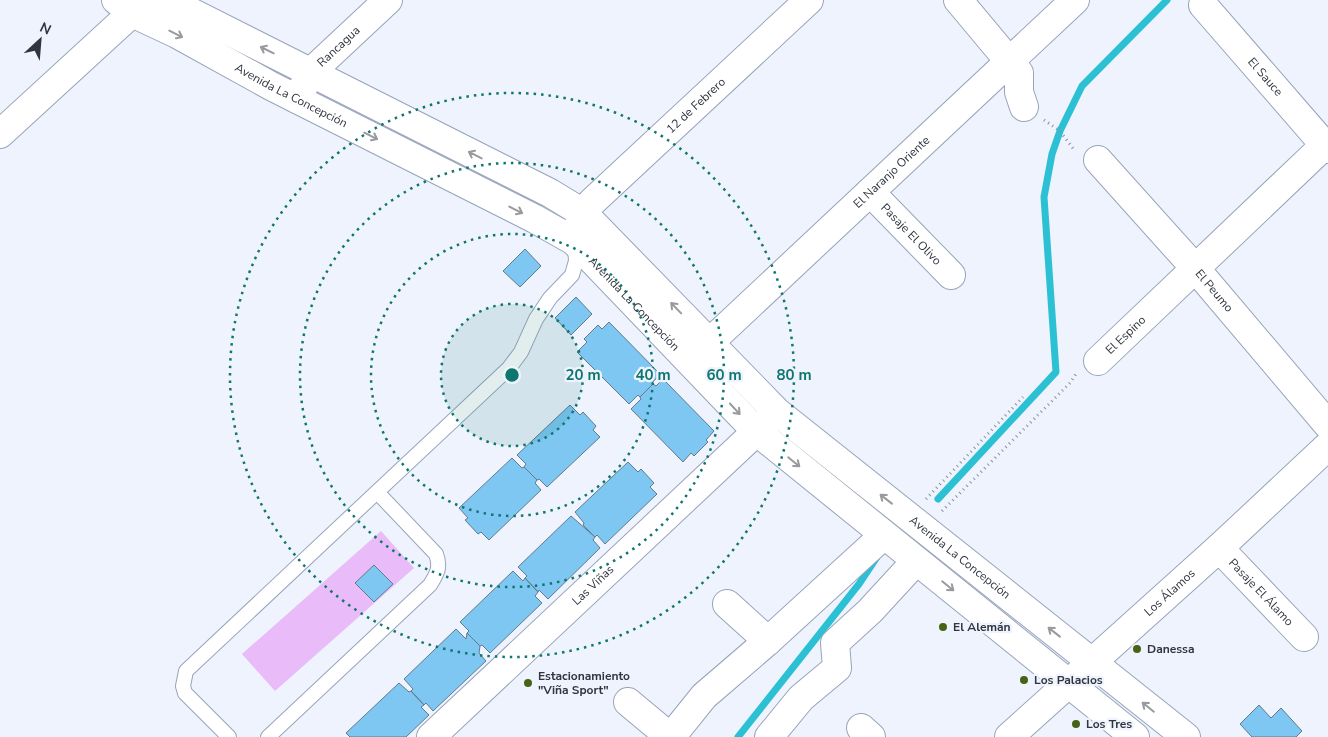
<svg xmlns="http://www.w3.org/2000/svg" width="1328" height="737" font-family="'Nunito Sans',sans-serif">
<rect width="100%" height="100%" fill="#eef3fd"/>
<path fill="#e9bbf9" d="M381,531L414,568L275,691L242,654Z"/>
<g fill="none" stroke-linecap="round" stroke-linejoin="round">
<path stroke="#2bc0d4" stroke-width="7" d="M938,499L1056,372L1044,197L1052,154L1060,131L1082,86L1167,0
M738,737L859,584L877,557"/>
</g>
<path fill="#7ec7f3" stroke="#627a89" d="M525,249L541,266L520,287L503,271Z
M576,297L592,314L571,335L555,318Z
M609,322L660,374L652,383L653,384L640,397L638,395L629,404L577,352L587,342L584,339L598,325L602,329Z
M663,379L714,431L706,440L708,442L694,456L691,453L683,462L631,409L641,399L640,397L653,384L656,386Z
M570,405L580,415L583,412L596,426L593,430L600,437L547,487L539,479L537,480L524,467L526,464L517,455Z
M512,458L522,468L524,467L537,480L535,483L541,490L489,540L481,532L478,534L465,520L468,518L459,508Z
M628,462L638,472L641,469L654,483L650,487L657,494L605,544L597,535L595,537L583,525L584,523L575,512Z
M571,516L595,537L593,540L600,548L548,599L539,590L538,592L525,578L527,576L518,567Z
M374,565L393,584L374,602L355,583Z
M513,571L523,581L525,578L538,592L535,596L542,603L490,653L482,645L480,646L467,633L469,631L460,622Z
M456,629L466,639L467,633L480,646L479,653L486,661L433,711L426,703L424,705L411,691L413,689L404,679Z
M399,683L409,692L411,691L424,705L421,707L429,715L406,737H350L346,733Z
M1259,705L1271,718L1281,708L1302,731L1296,737H1252L1240,724Z"/>
<g fill="none" stroke-linecap="round" stroke-linejoin="round">
<g stroke="#98a4bb" stroke-width="16">
<path id="lane" d="M229,737L185,693L183,686L186,671L509,368L521,352L536,319L550,298L572,275L576,261L575,245
M268,737L430,585C437,574 441,567 436,554L377,492"/>
</g>
<g stroke="#98a4bb" stroke-width="30">
<g id="street">
<path d="M958,0L1019,73V92L1024,107"/>
<path id="s1" d="M1203,5L1328,149"/>
<path id="s2" d="M297,99L311,72L388,0"/>
<path id="s3" d="M1098,160L1195,268L1328,425"/>
<path id="s4" d="M870,192L951,275"/>
<path id="s5" d="M693,358L1075,0"/>
<path id="s6" d="M1098,361L1328,142"/>
<path id="s7" d="M1219,548L1304,637"/>
<path d="M727,604L768,641"/>
<path d="M628,702L670,737"/>
<path d="M861,728L871,737"/>
<path id="s8" d="M431,737L774,415"/>
<path d="M671,737L704,696L768,641L884,535"/>
<path d="M769,737L801,698L837,668L835,643L870,611L916,561"/>
<path id="s9" d="M1009,737L1219,548L1328,446"/>
</g>
</g>
<g stroke="#98a4bb" stroke-width="30">
<g id="secondary">
<path id="s10" d="M116,0L132,13L177,34L271,86L535,219L574,241L756,431L1135,737"/>
<path id="s11" d="M167,0L550,193L583,213L777,412L1186,737"/>
<path d="M0,134L145,1"/>
<path id="s12" d="M577,230L583,213L592,202L809,0"/>
</g>
</g>
<path stroke="#8b9099" stroke-width="3" stroke-dasharray="1 4" stroke-linecap="butt" d="M1044,120L1060,131L1075,151
M926,499L1023,397
M942,511L1070,383L1076,374"/>
<use href="#lane" stroke="#fff" stroke-width="14"/>
<use href="#street" stroke="#fff" stroke-width="28"/>
<use href="#secondary" stroke="#fff" stroke-width="28"/>
</g>
<defs><path id="oneway-shaft" d="M-6 0H5M1.5-3L5.5 0L1.5 3" fill="none" stroke-width="1.6" stroke-linecap="round" stroke-linejoin="round" transform="scale(1.25)"/></defs>
<g stroke="#989a9e">
<use href="#oneway-shaft" transform="translate(176 34) rotate(27)"/>
<use href="#oneway-shaft" transform="translate(267 50) rotate(-154)"/>
<use href="#oneway-shaft" transform="translate(371 136) rotate(27)"/>
<use href="#oneway-shaft" transform="translate(475 155) rotate(-153)"/>
<use href="#oneway-shaft" transform="translate(516 210) rotate(27)"/>
<use href="#oneway-shaft" transform="translate(676 308) rotate(-134)"/>
<use href="#oneway-shaft" transform="translate(735 409) rotate(47)"/>
<use href="#oneway-shaft" transform="translate(794 462) rotate(39)"/>
<use href="#oneway-shaft" transform="translate(886 499) rotate(-142)"/>
<use href="#oneway-shaft" transform="translate(948 586) rotate(39)"/>
<use href="#oneway-shaft" transform="translate(1054 632) rotate(-142)"/>
<use href="#oneway-shaft" transform="translate(1148 707) rotate(-141)"/>
</g>
<circle cx="512" cy="375" r="71" fill="#0f766e" fill-opacity=".12"/>
<g fill="none" stroke="#0f766e" stroke-width="2.5" stroke-dasharray="2.5 5">
<circle cx="512" cy="375" r="71"/>
<circle cx="512" cy="375" r="141"/>
<circle cx="512" cy="375" r="212"/>
<circle cx="512" cy="375" r="282"/>
</g>
<g fill="#466316" stroke="#eef3fd" stroke-width="2">
<circle cx="943" cy="627" r="5"/>
<circle cx="1137" cy="649" r="5"/>
<circle cx="1024" cy="680" r="5"/>
<circle cx="528" cy="683" r="5"/>
<circle cx="1076" cy="724" r="5"/>
</g>
<g text-anchor="middle" stroke-width="4.5" stroke-linejoin="round" paint-order="stroke">
<g font-size="12" fill="#30353e" stroke="#eef3fd">
<text dy="4" stroke="none"><textPath href="#s2" startOffset="68">Rancagua</textPath></text>
<text dy="4" stroke="none"><textPath href="#s1" startOffset="95">El Sauce</textPath></text>
<text dy="4" stroke="none"><textPath href="#s10" startOffset="200">Avenida La Concepción</textPath></text>
<text dy="4" stroke="none"><textPath href="#s12" startOffset="174">12 de Febrero</textPath></text>
<text dy="4" stroke="none"><textPath href="#s5" startOffset="272">El Naranjo Oriente</textPath></text>
<text dy="4" stroke="none"><textPath href="#s4" startOffset="59">Pasaje El Olivo</textPath></text>
<text dy="4" stroke="none"><textPath href="#s3" startOffset="175">El Peumo</textPath></text>
<text dy="4" stroke="none"><textPath href="#s10" startOffset="605">Avenida La Concepción</textPath></text>
<text dy="4" stroke="none"><textPath href="#s6" startOffset="38">El Espino</textPath></text>
<text dy="4" stroke="none"><textPath href="#s11" startOffset="979">Avenida La Concepción</textPath></text>
<text dy="4" stroke="none"><textPath href="#s8" startOffset="222">Las Viñas</textPath></text>
<text dy="4" stroke="none"><textPath href="#s9" startOffset="216">Los Álamos</textPath></text>
<text dy="4" stroke="none"><textPath href="#s7" startOffset="61">Pasaje El Álamo</textPath></text>
</g>
<g font-size="12" font-weight="bold" fill="#30353e" stroke="#eef3fd" text-anchor="start">
<text x="953" y="631">El Alemán</text>
<text x="1147" y="653">Danessa</text>
<text x="538" y="680">Estacionamiento<tspan x="538" dy="14">"Viña Sport"</tspan></text>
<text x="1034" y="684">Los Palacios</text>
<text x="1086" y="728">Los Tres</text>
</g>
</g>
<circle cx="512" cy="375" r="8" fill="#0f766e" stroke="#eef3fd" stroke-width="2.5"/>
<g font-size="15" text-anchor="middle" font-weight="bold" fill="#0f766e" stroke="#eef3fd" stroke-width="4.5" stroke-linejoin="round" paint-order="stroke">
<text x="583" y="380">20 m</text>
<text x="653" y="380">40 m</text>
<text x="724" y="380">60 m</text>
<text x="794" y="380">80 m</text>
</g>
<g transform="translate(40 40) rotate(26)" stroke="#eef3fd" stroke-width="4" paint-order="stroke">
<path d="M0-4L9 19L0 12L-9 19Z" fill="#30353e"/>
<text y="-8" font-size="14" font-weight="bold" text-anchor="middle" fill="#30353e">N</text>
</g>
</svg>
